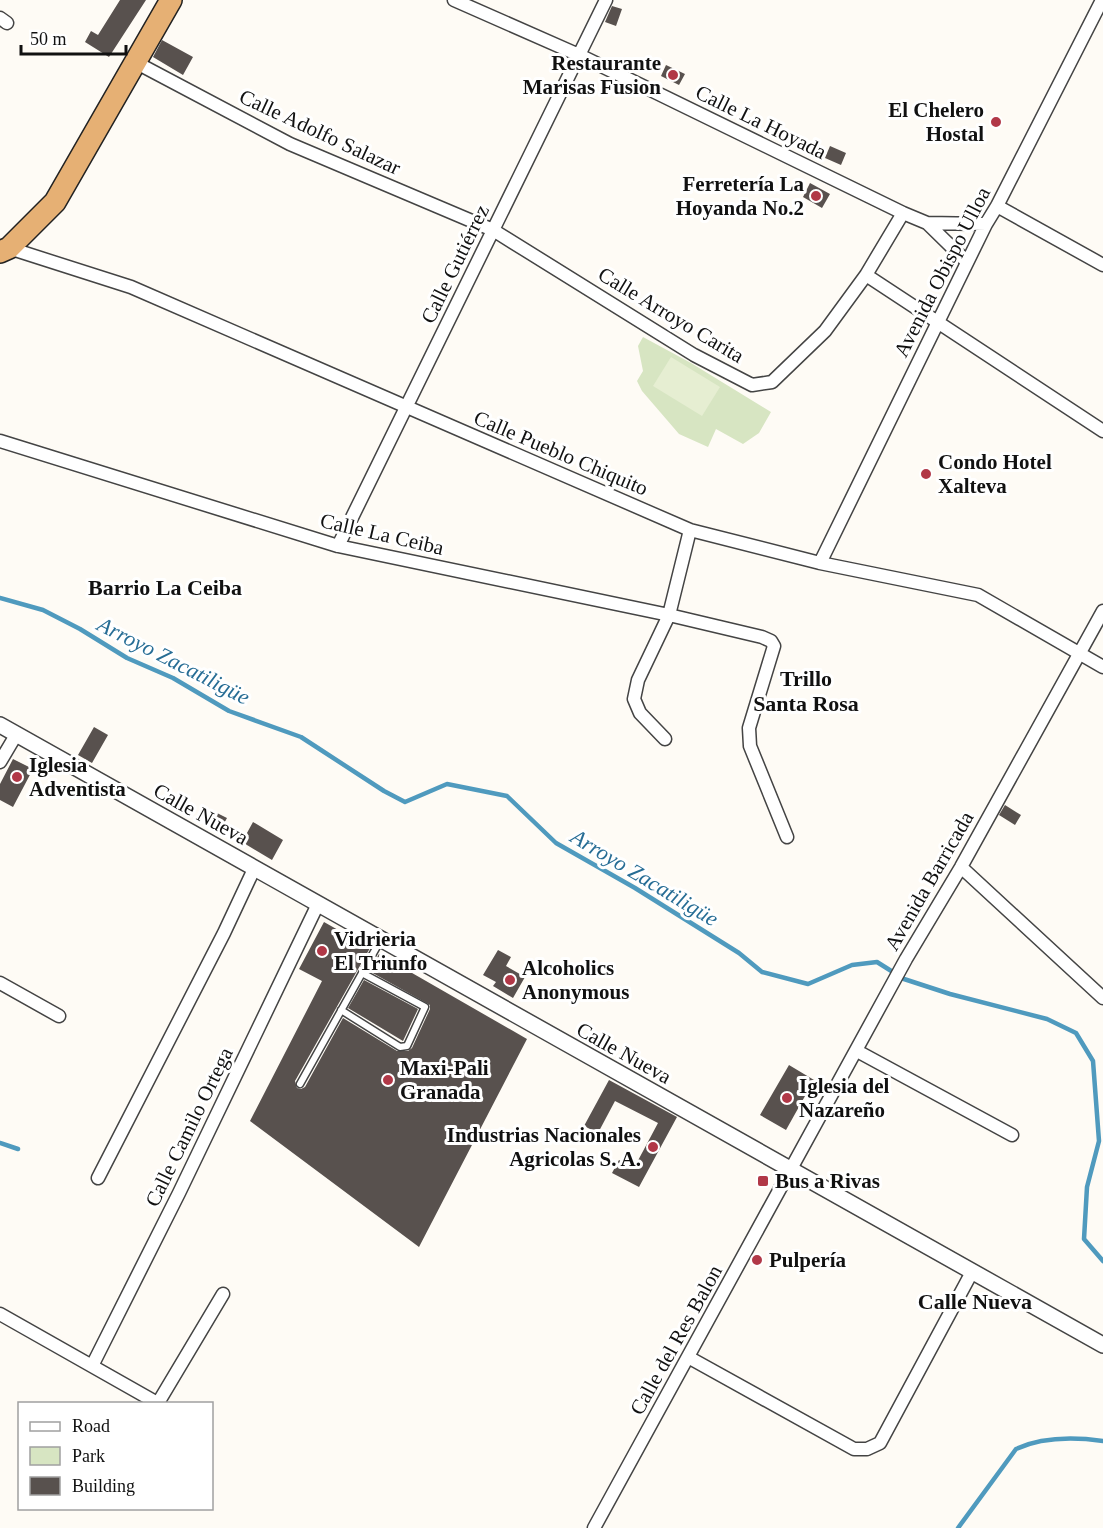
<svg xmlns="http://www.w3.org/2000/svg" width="1103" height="1528" font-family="'Times New Roman',serif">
<rect width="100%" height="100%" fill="#fefbf5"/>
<path fill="#d7e5c2" d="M643,337L691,363L771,412L759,433L743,444L716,429L708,447L679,434L642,391L637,381L643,371L638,346Z"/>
<path fill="#e6eed2" d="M671,357L720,387L702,416L653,386Z"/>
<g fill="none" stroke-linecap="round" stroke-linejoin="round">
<path stroke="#4f9abe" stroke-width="4.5" d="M0,598L43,610L80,629L127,658L173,678L229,711L301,737L384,791L405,802L447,784L507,796L556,843L635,888L739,953L762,972L808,984L852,965L877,962L904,979L950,994L1047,1019L1076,1033L1093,1061L1099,1141L1087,1187L1084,1239L1103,1261
M0,1143L18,1149
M958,1528L1016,1449C1042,1437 1074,1437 1103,1441"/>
</g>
<path fill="#58514e" d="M120,0H146L109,57L85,42L91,31L98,35Z
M612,6L622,9L616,26L605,22Z
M162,40L193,57L183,75L153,57Z
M666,65L685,74L679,85L661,76Z
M830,146L846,153L841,165L825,158Z
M810,183L830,194L822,208L803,197Z
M94,727L108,735L92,763L78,755Z
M13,759L33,769L13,807L0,800V784Z
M1005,805L1021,815L1015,825L999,815Z
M213,811L227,818L220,831L207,823Z
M253,822L283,840L272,860L242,842Z
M324,922L370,948L295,1081L297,1088L301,1089L305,1087L343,1018L397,1051H408L412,1048L430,1009V1005L369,971L379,954L527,1039L419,1247L250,1121L322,981L299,969Z
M498,950L511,957L506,966L525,977L513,998L493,986L496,982L483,975Z
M364,980L418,1009L403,1041L348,1008Z
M789,1065L814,1080L786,1130L760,1115Z
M609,1080L677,1117L639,1187L612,1173L619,1160L634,1168L658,1123L615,1101L598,1133L584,1126Z"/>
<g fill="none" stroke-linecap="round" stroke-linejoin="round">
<g stroke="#444" stroke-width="9">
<path id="service" d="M341,1010L400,1047L407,1046L425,1007L362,973
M300,1084L380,941"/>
</g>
<g stroke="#444" stroke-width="15">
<path id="minor" d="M454,0L579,55L903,213L927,223L967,262
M0,18L7,23
M135,62L290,144L493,230L694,355L752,385L772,382L825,331L866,275L903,213
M997,206L1103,265
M927,223L986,224
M9,248L131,287L690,530L820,563L978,595L1103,667
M866,275L1103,431
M0,441L338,546L669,615L762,637L771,641L774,646L749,728L750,746L787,837
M338,546L606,0
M820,563L986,224L997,206L1102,0
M665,739L640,713L634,699L638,680L669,615L690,530
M0,762L16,735
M961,867L1103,998
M0,983L59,1016
M857,1051L1012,1135
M98,1178L224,933L254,869
M0,1314L159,1404
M688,1357L854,1449H867L880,1443L972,1272
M92,1366L179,1193L318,904
M158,1403L223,1294
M594,1528L906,959L961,867L1103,611"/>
</g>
<g stroke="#444" stroke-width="18">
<path id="tertiary" d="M0,725L1103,1345"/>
</g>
<g stroke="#222" stroke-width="24">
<path id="trunk" d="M0,252L9,248L55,202L171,0"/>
</g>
<use href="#service" stroke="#fff" stroke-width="6"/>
<use href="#minor" stroke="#fff" stroke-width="12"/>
<use href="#tertiary" stroke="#fff" stroke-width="15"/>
<use href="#trunk" stroke="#e6b074" stroke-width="21"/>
</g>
<g fill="#b13847" stroke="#fff" stroke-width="2">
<circle cx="673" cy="75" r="6"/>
<circle cx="996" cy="122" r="6"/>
<circle cx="816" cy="196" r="6"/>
<circle cx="926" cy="474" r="6"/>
<circle cx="17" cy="777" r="6"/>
<circle cx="322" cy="951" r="6"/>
<circle cx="510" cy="980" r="6"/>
<circle cx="388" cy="1080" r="6"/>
<circle cx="787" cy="1098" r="6"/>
<circle cx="653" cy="1147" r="6"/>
<rect x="757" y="1175" width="12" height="12" rx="3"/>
<circle cx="757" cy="1260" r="6"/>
</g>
<g text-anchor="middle" stroke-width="6" stroke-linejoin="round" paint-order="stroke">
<g font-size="21" font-weight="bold" fill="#111" stroke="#fff" text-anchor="start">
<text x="661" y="70" text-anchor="end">Restaurante<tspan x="661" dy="24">Marisas Fusion</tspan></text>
<text x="984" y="117" text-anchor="end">El Chelero<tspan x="984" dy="24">Hostal</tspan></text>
<text x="804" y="191" text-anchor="end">Ferretería La<tspan x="804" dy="24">Hoyanda No.2</tspan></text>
<text x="938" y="469">Condo Hotel<tspan x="938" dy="24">Xalteva</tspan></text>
<text x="29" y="772">Iglesia<tspan x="29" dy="24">Adventista</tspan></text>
<text x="334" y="946">Vidrieria<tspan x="334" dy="24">El Triunfo</tspan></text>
<text x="522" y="975">Alcoholics<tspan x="522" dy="24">Anonymous</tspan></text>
<text x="400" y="1075">Maxi-Pali<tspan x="400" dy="24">Granada</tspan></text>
<text x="799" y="1093">Iglesia del<tspan x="799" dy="24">Nazareño</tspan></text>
<text x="641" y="1142" text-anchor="end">Industrias Nacionales<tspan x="641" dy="24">Agricolas S. A.</tspan></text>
<text x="775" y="1188">Bus a Rivas</text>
<text x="769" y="1267">Pulpería</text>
</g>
<g font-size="21" fill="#111" stroke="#fff">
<text transform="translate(761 122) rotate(26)" y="7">Calle La Hoyada</text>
<text transform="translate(320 132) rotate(25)" y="7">Calle Adolfo Salazar</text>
<text transform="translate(455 264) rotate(-64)" y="7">Calle Gutiérrez</text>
<text transform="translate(942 272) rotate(-63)" y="7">Avenida Obispo Ulloa</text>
<text transform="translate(671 315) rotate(31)" y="7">Calle Arroyo Carita</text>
<text transform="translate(561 453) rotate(23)" y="7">Calle Pueblo Chiquito</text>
<text transform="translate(382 534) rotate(13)" y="7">Calle La Ceiba</text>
<text transform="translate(201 814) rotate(29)" y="7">Calle Nueva</text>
<text transform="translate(929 881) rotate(-60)" y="7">Avenida Barricada</text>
<text transform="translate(624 1053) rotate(29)" y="7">Calle Nueva</text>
<text transform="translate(189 1127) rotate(-64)" y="7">Calle Camilo Ortega</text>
<text transform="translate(676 1340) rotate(-61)" y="7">Calle del Res Balon</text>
</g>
<g font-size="22" font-weight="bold" fill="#111" stroke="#fff">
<text x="165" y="595">Barrio La Ceiba</text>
<text x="806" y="686">Trillo<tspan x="806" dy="25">Santa Rosa</tspan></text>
<text x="975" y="1309">Calle Nueva</text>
</g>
<g font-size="22" font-style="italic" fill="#276d95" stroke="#fff">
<text transform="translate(174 660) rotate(27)" y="8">Arroyo Zacatiligüe</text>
<text transform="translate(645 877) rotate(31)" y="8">Arroyo Zacatiligüe</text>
</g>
</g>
<rect x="18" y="1402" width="195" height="108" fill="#ffffff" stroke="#a0a0a0" stroke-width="1.5"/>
<rect x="30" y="1422" width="30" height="9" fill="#ffffff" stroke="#a0a0a0" stroke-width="1.5"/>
<text x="72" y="1432" font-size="18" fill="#111111">Road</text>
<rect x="30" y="1447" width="30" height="18" fill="#d7e5c2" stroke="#a0a0a0" stroke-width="1.5"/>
<text x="72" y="1462" font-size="18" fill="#111111">Park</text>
<rect x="30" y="1477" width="30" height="18" fill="#58514e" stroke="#a0a0a0" stroke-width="1.5"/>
<text x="72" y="1492" font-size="18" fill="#111111">Building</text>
<path d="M21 45v9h105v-9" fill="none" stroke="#111111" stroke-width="3"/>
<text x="30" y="45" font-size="18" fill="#111111" stroke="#ffffff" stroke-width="4.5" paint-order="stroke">50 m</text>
</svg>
